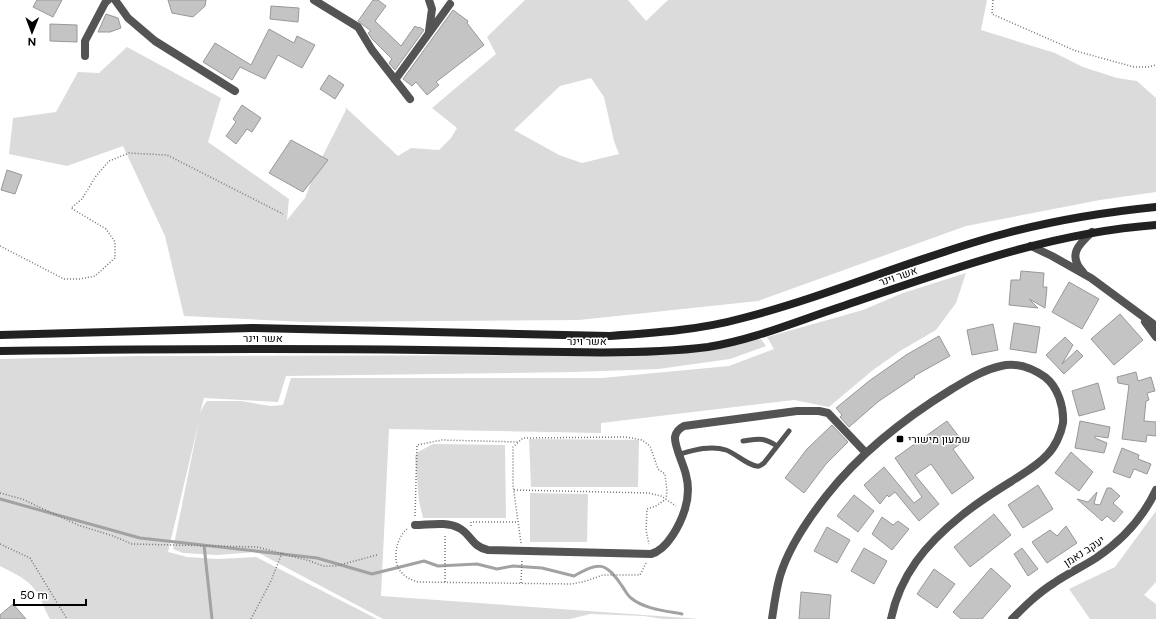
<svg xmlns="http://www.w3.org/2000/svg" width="1156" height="619" font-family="Figtree,Heebo,sans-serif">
<rect width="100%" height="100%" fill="#fff"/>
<path fill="#dbdbdb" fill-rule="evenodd" d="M525,0H628L646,21L668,0H987L981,30L1055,53L1083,67L1117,78L1137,81L1156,98V192L1100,200L966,226L758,301L579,320L306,322L184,316L165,236L123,146L67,166L9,154L13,118L56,112L78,72L99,73L127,47L221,98L208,142L289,199L287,220L305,198L317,167L346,110L345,107L398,156L411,148L439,150L451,138L457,128L432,108L496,54L487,37ZM591,78L604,97L614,141L619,154L582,163L559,155L514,130L560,86Z
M966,273L956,303L936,330L900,351L873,370L829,407L794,400L601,423V433L389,429L381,596L700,619H663L644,616L590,614L570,619H383L257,552L217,555L183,553L173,549L199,421L168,552L187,557L218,559L256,557L377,619H50C45,611 43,603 39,596C31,580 15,574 0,566V359L137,356L610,355L714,349L761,339L766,346L730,359L658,369L575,372L286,376L278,402L204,398L200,413L204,405L207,401H241L270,406L283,405L291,378H602L729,366L774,349L767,337L863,310L903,293Z
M529,439L639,440L638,487H531Z
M433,444L505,445L506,518H423L419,501L415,456L418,452Z
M530,493L588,494L587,542H530Z
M1156,511V582L1144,595L1156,604V619H1090L1069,589L1115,567Z"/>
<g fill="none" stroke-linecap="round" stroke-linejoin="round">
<path stroke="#a2a2a2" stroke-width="3" d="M0,499L140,538L317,558L372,574L424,561L438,566L477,564L497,569L513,566L542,568L574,576C599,562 605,561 622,586C625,590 627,595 631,598C644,609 666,611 682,614
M204,545L212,619"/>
</g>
<path fill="#c4c4c4" stroke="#989898" d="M37,0H62L53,17L33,7Z
M168,0H206L205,6L193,17L172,13Z
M373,0H378L386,6L375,21L401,46L415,26L418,28L419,27L424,30L395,70L389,63L392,59L372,39L368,33L371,31L358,21Z
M271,6L299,8L298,22L270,19Z
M453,10L468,21L467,23L484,45L436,82L439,85L427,95L416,82L412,86L403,79Z
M106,14L118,18L121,28L110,32H98Z
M50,24L77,25V42L50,41Z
M269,29L294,43L297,36L315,45L302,68L278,55L265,79L240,67L232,80L203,62L215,43L251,65Z
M329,75L344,85L335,99L320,89Z
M242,105L261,118L252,132L247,129L236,144L226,136L236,122L233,119Z
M291,140L328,160L303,192L269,173Z
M7,170L22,175L15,194L1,190Z
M1021,271L1044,273L1043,287H1047L1045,308L1029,299L1038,308L1009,305L1011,280H1020Z
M1069,282L1099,299L1082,329L1052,312Z
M1120,314L1143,340L1114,365L1091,339Z
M1014,323L1040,327L1036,353L1010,349Z
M993,324L998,350L972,355L967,330Z
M939,336L950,356L914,376L915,377L879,401L849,427L840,417L842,415L836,408L869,381L906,355Z
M1065,337L1073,345L1062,364L1077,350L1083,356L1064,374L1046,355Z
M1136,372L1138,381L1151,377L1155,391L1147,393L1149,400L1146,401L1144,421L1156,422V436L1147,435L1146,442L1122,439L1129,385L1118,383L1117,377Z
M1098,383L1105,409L1079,416L1072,391Z
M947,421L963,442L953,449L974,478L952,494L931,464L915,475L939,504L919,521L895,492L889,497L887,495L880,504L864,485L884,467L914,503L922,497L895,458Z
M1080,421L1110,427L1108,438L1095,436V438L1107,443L1104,453L1075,448Z
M832,425L848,442L826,464L804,493L785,478L807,449Z
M1122,448L1139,455L1138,459L1151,464L1147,474L1134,469L1130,478L1113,472Z
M1071,452L1093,472L1079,491L1055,473Z
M1038,485L1053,509L1023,528L1008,505Z
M1107,488H1111L1120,496L1113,503L1123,512L1114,522L1107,516L1102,521L1077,499L1088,502L1097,492L1094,504L1100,505Z
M854,495L874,511L858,532L837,516Z
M994,514L1011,535L970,567L954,547Z
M882,517L893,525L898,521L909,529L892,550L872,534Z
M1066,526L1077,543L1047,563L1032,542L1050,530L1057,536Z
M827,527L850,540L837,563L814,551Z
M864,548L887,561L874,584L851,571Z
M1022,548L1038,569L1028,576L1014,554Z
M991,568L1011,586L982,619H961L953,612Z
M934,569L955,584L937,608L917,594Z
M801,592L831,595L829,619H799Z
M13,604L26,619H0V615Z"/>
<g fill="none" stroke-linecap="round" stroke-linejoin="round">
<path stroke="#767676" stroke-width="1.5" stroke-dasharray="1 2" stroke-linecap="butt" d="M993,0L992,14L1076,51L1134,67H1148L1156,65
M0,246L64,279H80L95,276L115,258V242L106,229L71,208L82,199L96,176L109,161L129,153L146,154L167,155L283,214
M514,490L649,493L661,496L676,506
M0,493L22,499L78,525L113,536L132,544L257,547L310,561L323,566H336L377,555
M415,516L417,445L442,440L519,442
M471,526V522H518
M407,529C396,538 391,562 402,573C406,578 412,580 418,582L572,584L586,581L603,575H640L646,563
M521,543L513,485V447L523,438L626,437L642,440L650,446L658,469L665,474L667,491L666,499L656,506L647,509L646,530L649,544
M0,544L30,558L67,619
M445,582V534
M521,583L522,559
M251,619L271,581L282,553"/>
<path stroke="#545454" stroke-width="5" d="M743,441C759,439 763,437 777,446
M680,454C694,450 711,445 726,450C735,453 751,468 759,466C761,466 762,464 764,463L789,431"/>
<path stroke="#545454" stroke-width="8" d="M115,0L128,18L155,41L235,91
M314,0L358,27L372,50L410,99
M429,0L432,9L429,31
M85,56V41L105,3L108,0
M395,80L450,4
M1031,246L1052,256L1091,278L1156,326
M1083,272C1067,255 1079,244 1092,232
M1145,322L1156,337
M415,525C428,525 447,521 459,528C471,534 472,547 488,550L651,554C667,550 680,525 685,509C688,499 689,486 686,475C684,465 674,446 675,437C676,431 680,428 684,426L797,411H819L828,413L866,453
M772,619C774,605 776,590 780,576C789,546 808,519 827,495C861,452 905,418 952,389C967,380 983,370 1001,366C1017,362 1032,368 1045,377C1058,387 1064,407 1063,423C1061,434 1055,447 1047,455C1037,466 1024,473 1012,481C994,492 977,503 961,516C926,544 900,575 891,619
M1012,619C1025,606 1038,593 1054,583C1067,574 1082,567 1096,558C1121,541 1143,518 1156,490"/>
<path stroke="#212121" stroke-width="8" d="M0,335L252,328L609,336C654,333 700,330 743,318C833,295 918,256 1007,233C1056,220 1106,212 1156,207
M0,351C142,349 283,348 425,350C472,351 519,351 566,352C613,353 661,353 708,347C752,340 795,322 837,308C942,273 1045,233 1156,225"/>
</g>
<rect fill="#000" stroke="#fff" stroke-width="1.5" x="896" y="435" width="8" height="8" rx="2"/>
<g text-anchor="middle" stroke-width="3" stroke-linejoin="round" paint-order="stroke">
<g font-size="11" fill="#000" stroke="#fff">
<text transform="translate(898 276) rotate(-19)" y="4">אשר וינר</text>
<text x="263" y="342">אשר וינר</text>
<text x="587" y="345">אשר וינר</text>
<text transform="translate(1084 551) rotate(-33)" y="4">יעקב נאמן</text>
</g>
<g font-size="11" fill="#000" stroke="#fff" text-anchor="start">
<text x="908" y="443">שמעון מישורי</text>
</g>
</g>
<g transform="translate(32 32) rotate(181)" stroke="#ffffff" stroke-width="3" paint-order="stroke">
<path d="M0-3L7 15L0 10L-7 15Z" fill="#000000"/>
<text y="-6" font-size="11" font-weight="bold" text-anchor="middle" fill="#000000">N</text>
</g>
<path d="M14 599v6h72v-6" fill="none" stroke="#000000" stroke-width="2"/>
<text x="20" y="599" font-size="12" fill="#000000" stroke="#ffffff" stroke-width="3" paint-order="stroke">50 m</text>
</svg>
